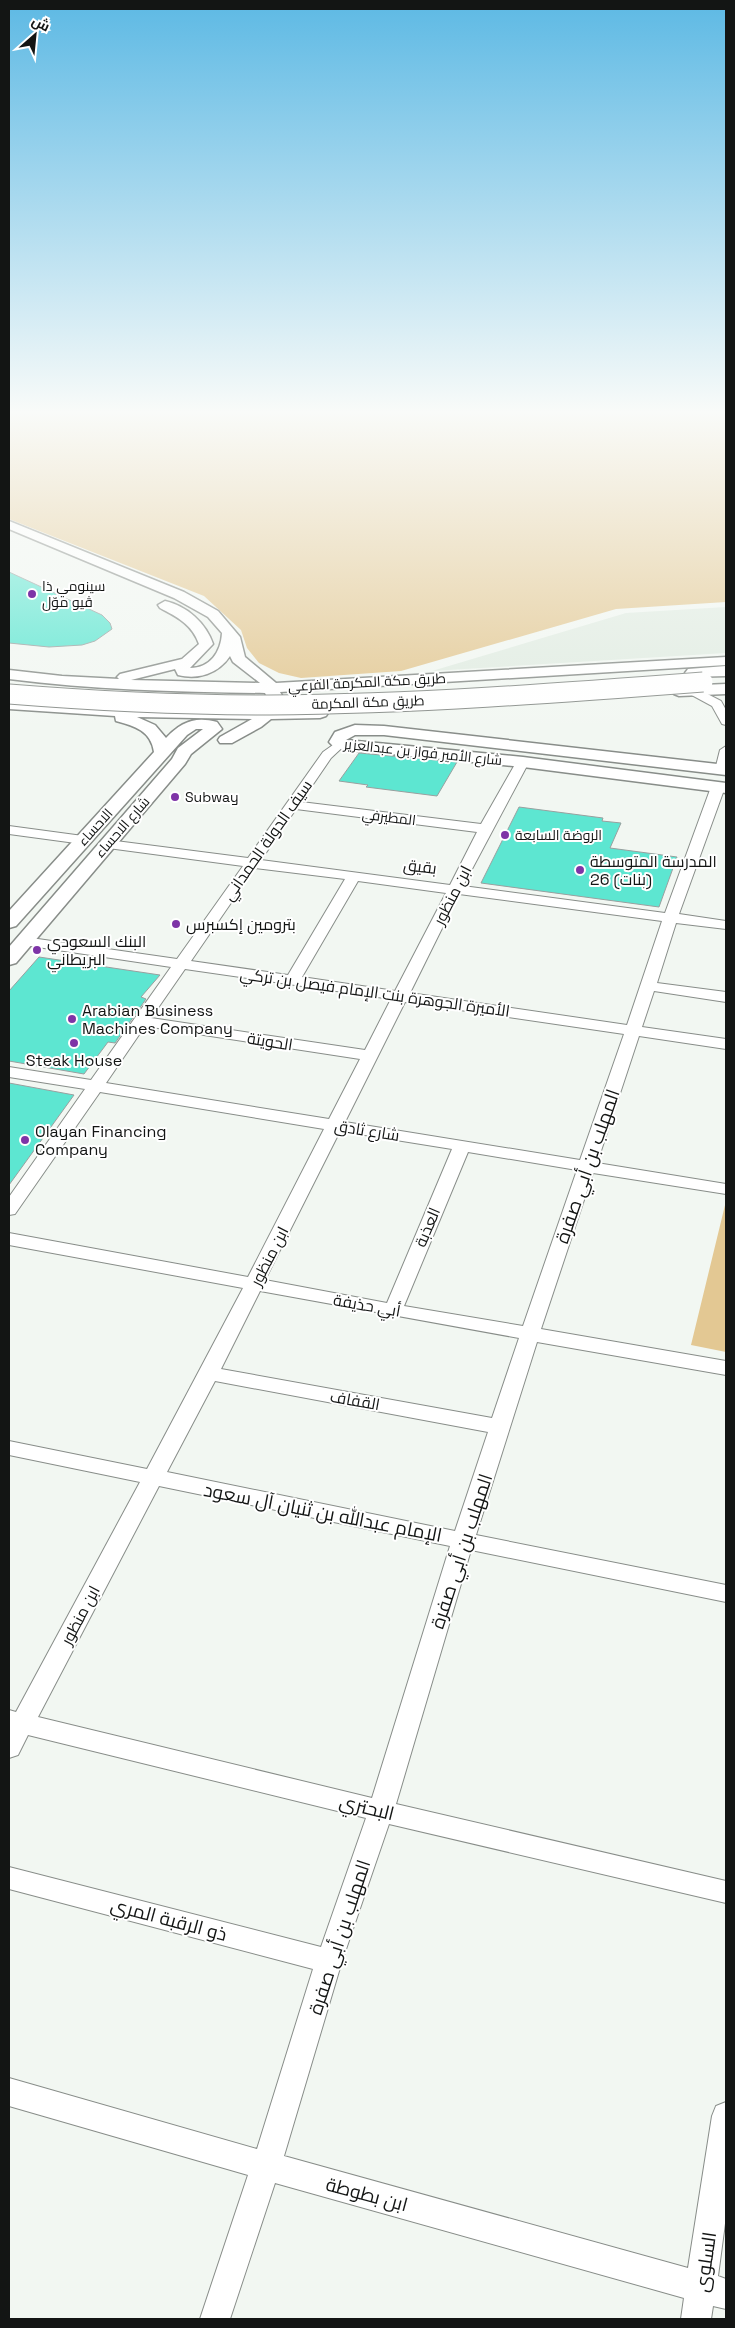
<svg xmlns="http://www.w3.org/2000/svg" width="735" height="2328" font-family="'Space Grotesk',Cairo,sans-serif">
<rect width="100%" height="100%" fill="#f2f7f2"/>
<path fill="#e1ece2" d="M726,607V653L432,671L626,613Z"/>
<path fill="#e3c893" d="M9,410H726V602L616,609L401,671L301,678L279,673L259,663L247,648L241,630L204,596L9,519Z
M726,1201V1352L691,1345Z"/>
<path fill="#5de6d1" stroke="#99a09f" d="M9,572L102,615L110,623L112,629L95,641L82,645L49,647L9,643Z
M359,753L457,762L437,796L366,787L368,785L339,781Z
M519,807L603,818L602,821L621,823L610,848L677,857L659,907L481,883Z
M39,957L160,975L141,997L146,999L115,1043L108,1042L84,1074L9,1061V991Z
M9,1083L74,1095L9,1185Z"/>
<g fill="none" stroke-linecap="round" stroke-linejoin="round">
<g stroke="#888d89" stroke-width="2">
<path id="minor" d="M692,686L721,701L726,710V725L722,724L712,706L688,693L686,690Z
M340,740L346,744L331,758L301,802L481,824L518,759H528L529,762L463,886L665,913L711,787L718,783L725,787L679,914L726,921V929L676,923L657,983L726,992V1002L654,991L642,1027L726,1039V1049L639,1036L597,1163L726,1184V1194L593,1173L541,1329L726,1361V1375L537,1342L476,1535L726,1585V1602L471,1550L396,1804L726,1881V1903L389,1824L342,1961L284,2156L688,2268L712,2116L716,2106L726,2102V2216L718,2276L726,2279V2309L713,2306L711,2319H681L684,2298L275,2183L230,2319H200L248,2175L9,2106V2078L257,2149L313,1969L9,1889V1867L321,1947L366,1818L28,1735L18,1755L9,1758V1710L16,1712L140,1482L9,1455V1441L147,1469L243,1288L9,1245V1233L248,1277L324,1129L100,1092L15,1214L9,1215V1197L85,1089L9,1077V1067L91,1080L171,967L24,945L17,941L24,937L177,959L243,866L108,848L101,844L103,841L108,840L248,858L323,752ZM296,809L477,832L450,885L261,860ZM255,868L345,879L288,975L191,961ZM358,881L446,893L395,991L302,977ZM459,894L662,921L627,1025L410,993ZM185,969L391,999L365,1050L151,1018ZM405,1002L624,1034L580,1160L345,1122ZM145,1026L360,1059L329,1119L106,1083ZM340,1131L452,1149L387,1303L265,1280ZM468,1152L577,1170L523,1326L404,1306ZM260,1291L519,1338L492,1418L221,1369ZM215,1381L488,1432L455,1531L167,1472ZM159,1486L450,1546L372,1798L38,1717Z
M726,746V772L716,773L715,770L720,750Z
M9,826L83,836L90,840L83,844L9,834Z"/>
</g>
<g stroke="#888d89" stroke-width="3">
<path id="major" d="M9,521L184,592L218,611L240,637L245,657L276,683L726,657V665L280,692L284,699L279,709L320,708L326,710L328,713L326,716L320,718L271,719L261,727L232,743H220L218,740L220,737L252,719L137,717L155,725L166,738C181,722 195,716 217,722L222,729L191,754L185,764L16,963L9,965V947L172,759L178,748L203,729H196L187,735L16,926L9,928V911L154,752C151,731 135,726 116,721L115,716L9,709V699C94,705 178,710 263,709L268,699L265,693C180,692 94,690 9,679V670L62,676L119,679L117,677L120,674L182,659L199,644C192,624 177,617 160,608L158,605L165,601C187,606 206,623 213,644L190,668C210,668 221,652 222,633L208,617L174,598L9,529ZM230,656L233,662L260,683L131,680L175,669L178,675C198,680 218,674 230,656Z
M726,684V694L679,696L674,694L671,691L674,688L679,686Z
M355,725L384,726L726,765V775L384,735H355L346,740L523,757L726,783V793L523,767L340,749L334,747L329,742L335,732Z"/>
</g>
<g stroke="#888d89" stroke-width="3">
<path id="highway" d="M726,666V676L688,677L685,673L688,669Z"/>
</g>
<use href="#minor" fill="#fff" fill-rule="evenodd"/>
<use href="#major" fill="#fff" fill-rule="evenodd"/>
<use href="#highway" fill="#fff" fill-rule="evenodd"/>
<g stroke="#888d89" stroke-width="21" stroke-linecap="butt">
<path id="highway-bridge" d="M9,694C96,701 182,705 269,705C414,704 559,693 703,682"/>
</g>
<use href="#highway-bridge" stroke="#fff" stroke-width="19"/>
</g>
<linearGradient id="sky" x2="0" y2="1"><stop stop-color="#5db9e4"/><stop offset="0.56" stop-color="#f9fbf9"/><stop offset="1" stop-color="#f9fbf9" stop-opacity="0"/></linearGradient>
<rect width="735" height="736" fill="url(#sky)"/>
<g fill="#7e34a7" stroke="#fff" stroke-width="2">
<circle cx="32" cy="594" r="5"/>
<circle cx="175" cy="797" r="5"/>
<circle cx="505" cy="835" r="5"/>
<circle cx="580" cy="870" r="5"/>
<circle cx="176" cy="924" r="5"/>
<circle cx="37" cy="950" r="5"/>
<circle cx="72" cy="1019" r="5"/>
<circle cx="74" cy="1043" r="5"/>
<circle cx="25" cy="1140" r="5"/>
</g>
<g text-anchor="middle" stroke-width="4" stroke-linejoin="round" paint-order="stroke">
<g font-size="14" fill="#131514" stroke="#fff" text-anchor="start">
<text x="42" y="591">سينومي ذا<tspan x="42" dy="16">ڤيو موّل</tspan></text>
<text x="185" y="802">Subway</text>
<text x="515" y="840">الروضة السابعة</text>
</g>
<g font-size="14" fill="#131514" stroke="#fff">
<text transform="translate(367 682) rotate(-3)" y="5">طريق مكة المكرمة الفرعي</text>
<text transform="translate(368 702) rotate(-2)" y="5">طريق مكة المكرمة</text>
<text transform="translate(423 752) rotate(6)" y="5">شارع الأمير فواز بن عبدالعزير</text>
<text transform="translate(389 817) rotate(7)" y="5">المطيرفي</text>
<text transform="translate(95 827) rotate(-48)" y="5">الاحساء</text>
<text transform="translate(122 827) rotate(-49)" y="5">شارع الاحساء</text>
</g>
<g font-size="16" fill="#131514" stroke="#fff">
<text transform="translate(267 840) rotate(-55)" y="6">سيف الدولة الحمداني</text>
<text transform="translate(420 866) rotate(7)" y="6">بقيق</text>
<text transform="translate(452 895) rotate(-63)" y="6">ابن منظور</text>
<text transform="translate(375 992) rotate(8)" y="6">الأميرة الجوهرة بنت الإمام فيصل بن تركي</text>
<text transform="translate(270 1041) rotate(9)" y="6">الحويتة</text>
<text transform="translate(367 1130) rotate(9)" y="6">شارع ثادق</text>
<text transform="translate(427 1227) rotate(-67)" y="6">العذبة</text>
<text transform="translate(269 1256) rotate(-63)" y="6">ابن منظور</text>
<text transform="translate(367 1305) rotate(10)" y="6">أبي حذيفة</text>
<text transform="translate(355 1400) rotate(10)" y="6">القفاف</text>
<text transform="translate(80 1615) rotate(-62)" y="6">ابن منظور</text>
</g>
<g font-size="16" fill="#131514" stroke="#fff" text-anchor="start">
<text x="590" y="867">المدرسة المتوسطة<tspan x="590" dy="18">26 (بنات)</tspan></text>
<text x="186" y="930">بترومين إكسبرس</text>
<text x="47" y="947">البنك السعودي<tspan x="47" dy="18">البريطاني</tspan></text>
<text x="82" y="1016">Arabian Business<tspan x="82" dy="18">Machines Company</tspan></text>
<text x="74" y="1066" text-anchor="middle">Steak House</text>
<text x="35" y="1137">Olayan Financing<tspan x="35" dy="18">Company</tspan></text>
</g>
<g font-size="19" fill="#131514" stroke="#fff">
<text transform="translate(587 1166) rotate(-71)" y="7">المهلب بن أبي صفرة</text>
<text transform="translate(323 1512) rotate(11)" y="7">الإمام عبدالله بن ثنيان آل سعود</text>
<text transform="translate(461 1551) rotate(-72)" y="7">المهلب بن أبي صفرة</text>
<text transform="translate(367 1807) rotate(14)" y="7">البحتري</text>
<text transform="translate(169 1919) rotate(15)" y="7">ذو الرقبة المري</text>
<text transform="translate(339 1937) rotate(-72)" y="7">المهلب بن أبي صفرة</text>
<text transform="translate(367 2194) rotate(15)" y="7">ابن بطوطة</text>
<text transform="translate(705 2262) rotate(-82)" y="7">السلوى</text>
</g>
</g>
<rect width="735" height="2328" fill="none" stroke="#131514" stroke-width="20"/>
<g transform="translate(35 35) rotate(27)" stroke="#ffffff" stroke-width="4" paint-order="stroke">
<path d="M0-4L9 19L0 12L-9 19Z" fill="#131514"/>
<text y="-8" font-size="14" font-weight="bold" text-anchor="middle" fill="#131514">ش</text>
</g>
</svg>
